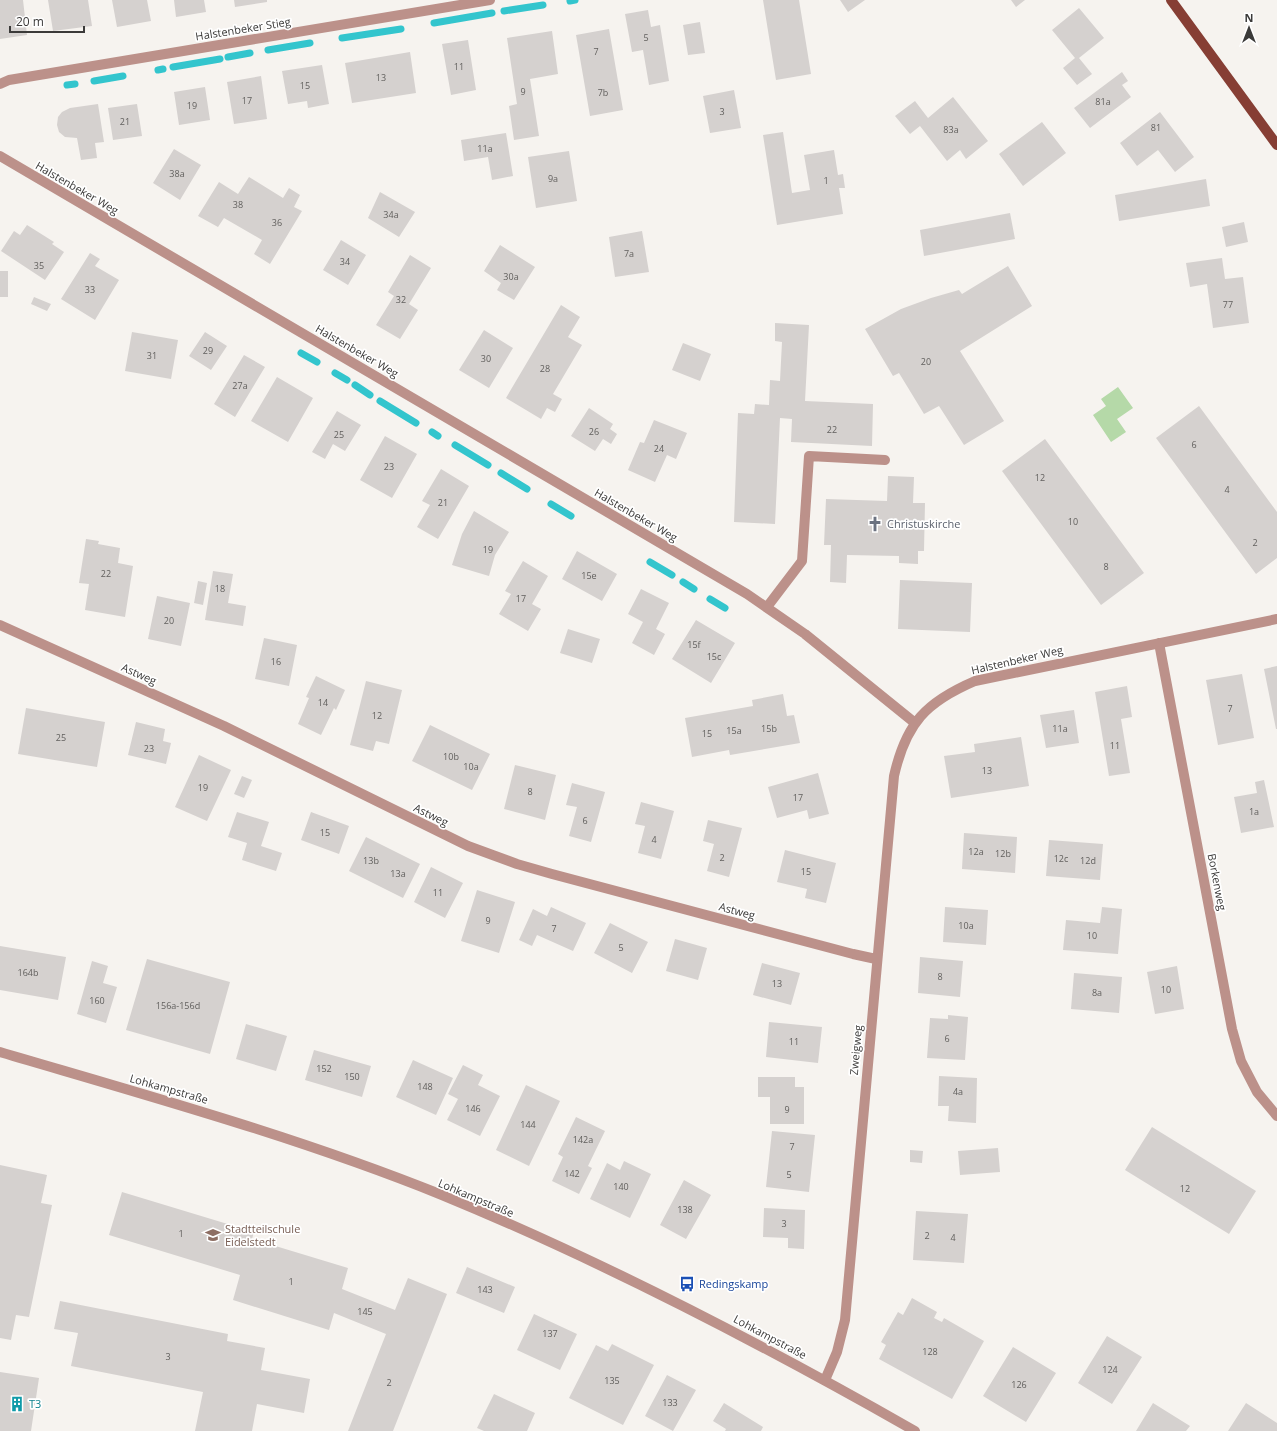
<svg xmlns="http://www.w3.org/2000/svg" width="1277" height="1431" font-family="'Open Sans',sans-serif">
<rect width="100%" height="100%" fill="#f6f3ef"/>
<path fill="#b5d9a8" d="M1118,387L1133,408L1117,419L1126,432L1111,442L1093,415L1106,406L1101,399Z"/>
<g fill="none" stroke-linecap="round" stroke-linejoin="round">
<path stroke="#33c5cd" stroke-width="7" d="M570,1L575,0
M504,11L543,5
M434,23L492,13
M342,38L401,29
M268,50L310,43
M228,57L250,53
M173,67L220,59
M158,70L163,69
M94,81L123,76
M67,85L75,84
M301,353L317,362
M335,373L347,380
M355,385L370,395
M380,401L416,423
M432,432L438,436
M455,445L488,465
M501,473L527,489
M551,504L571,516
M650,562L672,575
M683,582L694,589
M710,599L725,608"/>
</g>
<path fill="#d5d1cf" d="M0,0H23L27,35L0,39Z
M48,0H88L92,26L53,31Z
M112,0H147L151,21L117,27Z
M174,0H204L206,12L176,17Z
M234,0H267V2L235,7Z
M763,0H799L811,74L776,80Z
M840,0H865L848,12Z
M1011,0H1025L1016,7Z
M1079,8L1104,38L1079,58L1092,74L1077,85L1063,68L1075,58L1052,30Z
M648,10L651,27L660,25L669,81L649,85L643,50L632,52L625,14Z
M700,22L705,53L688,55L683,25Z
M609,29L623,110L590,116L576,35Z
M552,31L558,74L530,79L539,136L514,140L509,106L517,104L507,38Z
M468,40L476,90L451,95L442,44Z
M410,52L416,93L352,103L345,63Z
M322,65L329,104L308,108L307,101L288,104L282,71Z
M1122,72L1128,81L1122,85L1131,97L1090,128L1074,108Z
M261,76L267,119L234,124L227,82Z
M205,87L210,120L179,125L174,92Z
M734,90L741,128L710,133L703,96Z
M953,97L988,141L966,159L960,150L947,161L920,126L910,134L895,116L915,101L928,118Z
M98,104L104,142L95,143L97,158L81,160L77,138L65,137L59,132L57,125L58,117L62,112L70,108Z
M137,104L142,136L113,140L108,108Z
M1160,112L1194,157L1175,172L1158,150L1137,166L1120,143Z
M1042,122L1066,153L1023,186L999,154Z
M783,132L792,193L810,190L804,155L834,150L838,175L843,174L845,188H839L843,214L777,225L763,135Z
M506,133L513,176L492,180L488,157L464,161L461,140Z
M174,149L201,165L180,200L153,183Z
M569,151L577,201L536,208L528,157Z
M249,177L283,198L289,188L300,195L294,207L302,211L270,264L254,254L262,240L224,218L218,227L198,216L219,182L238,194Z
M1206,179L1210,206L1119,221L1115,195Z
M380,192L415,212L399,237L368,218Z
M1010,213L1015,239L924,256L920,230Z
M1244,222L1248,242L1226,247L1222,227Z
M27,225L54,242L52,244L64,252L45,280L1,251L14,231L20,235Z
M642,231L649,272L615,277L609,237Z
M341,240L366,255L348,285L323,270Z
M500,245L535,267L514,300L497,290L501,283L484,271Z
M90,253L100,259L95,266L119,280L95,320L61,299Z
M410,255L431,268L409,304L418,310L400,339L376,325L394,296L388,292Z
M1222,258L1225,279L1243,277L1249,323L1213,328L1207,284L1190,287L1186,263Z
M1008,266L1032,306L960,351L1004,421L964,445L939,406L924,414L899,373L893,376L865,329L901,309L931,298L959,290L962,294Z
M0,271H8V297H0Z
M34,297L51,304L47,311L31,304Z
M561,305L580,317L568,337L582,345L553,394L562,399L555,412L547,408L541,419L506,398Z
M775,323L809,325L805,401L873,404L872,446L791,442L792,419L780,418L775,524L734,522L738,413L754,414L755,404L769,405L770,380L780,381L782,342L775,341Z
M484,330L513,348L489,388L459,370Z
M132,332L178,340L171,379L125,371Z
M205,332L227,346L211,370L189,356Z
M683,343L711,354L700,381L672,370Z
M244,355L265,367L235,417L214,404Z
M277,377L313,398L288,442L251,421Z
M1199,406L1277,512V558L1256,574L1156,438Z
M589,408L613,424L610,429L617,434L611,444L603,439L595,451L571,436Z
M337,411L361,425L345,451L333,444L325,459L312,452Z
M654,420L687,433L676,459L667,455L655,482L628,470L640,442L644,443Z
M385,436L417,454L392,498L360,480Z
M1045,439L1144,573L1101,605L1002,471Z
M441,469L469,486L438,539L417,527L430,505L422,501Z
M888,476L914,477L913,503H925L924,551H918V564L899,563V556L847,555L846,583L830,582L831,545H824L826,499L887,501Z
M474,511L509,532L495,555L489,576L452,565L462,534Z
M86,539L99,541L98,544L120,548L118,563L133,566L125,617L85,610L89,584L79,583Z
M577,551L617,574L602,601L562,579Z
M523,561L548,576L532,604L541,609L528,631L499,614L511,594L505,591Z
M213,571L233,574L228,603L246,606L243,626L205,620Z
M900,580L972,583L970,632L898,629Z
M198,581L207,583L203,605L194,603Z
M641,589L669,603L656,629L665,634L654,655L632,643L643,622L628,614Z
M157,596L190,603L181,646L148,639Z
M696,620L735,643L711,683L672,659Z
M568,629L600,639L592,663L560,653Z
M264,638L297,645L289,686L255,679Z
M1277,666V729H1276L1264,669Z
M1242,674L1254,738L1218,745L1206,680Z
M316,676L345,690L336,710L334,708L321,735L298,724L309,698L306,697Z
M366,681L402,690L389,744L376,741L373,751L350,745Z
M1127,686L1132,717L1121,719L1130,773L1109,776L1095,692Z
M783,694L787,716L794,715L800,743L730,755L729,750L692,757L685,718L753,706L752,700Z
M26,708L105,722L97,767L18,754Z
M1074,710L1079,743L1046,748L1040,715Z
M136,722L165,729L163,741L171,743L166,764L128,755Z
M430,725L490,754L472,790L412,761Z
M1021,737L1029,786L951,798L944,756L975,752L974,744Z
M199,755L231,770L207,821L175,807Z
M515,765L556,775L545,820L504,809Z
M818,773L829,814L809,819L807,810L777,818L768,787Z
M242,776L252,780L244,798L234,794Z
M1264,780L1274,827L1241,833L1234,797L1257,793L1255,782Z
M572,783L605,792L591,842L569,836L577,807L566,805Z
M641,802L674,811L661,859L638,853L645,826L635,824Z
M237,812L269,822L261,846L282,853L276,871L242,860L247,843L228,837Z
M311,812L349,826L339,854L301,840Z
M708,820L742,828L729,877L707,871L714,844L703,841Z
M964,833L1017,837L1015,873L962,869Z
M366,837L420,864L403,898L349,871Z
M1049,840L1103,844L1100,880L1046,876Z
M785,850L836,863L826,903L805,898L807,889L777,882Z
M431,867L463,883L445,918L414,902Z
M477,890L515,902L499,953L461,941Z
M551,907L586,923L573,951L537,935L532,946L519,940L533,909L547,916Z
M945,907L988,910L986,945L943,942Z
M1102,907L1122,909L1118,954L1063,950L1066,920L1100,923Z
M610,923L648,942L632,973L594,953Z
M675,939L707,948L698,980L666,971Z
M0,946L66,957L58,1000L0,990Z
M920,957L963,961L960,997L918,993Z
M147,959L230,982L210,1054L126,1030Z
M92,961L108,966L103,983L117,987L106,1023L77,1014Z
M762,963L800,973L791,1005L753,995Z
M1177,966L1184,1009L1155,1014L1147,972Z
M1074,973L1122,977L1119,1013L1071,1009Z
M948,1015L968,1017L965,1060L927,1058L930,1018L948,1019Z
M769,1022L822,1027L818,1063L766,1057Z
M246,1024L287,1036L276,1071L236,1059Z
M314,1050L371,1066L362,1097L305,1080Z
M413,1060L453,1078L436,1115L396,1097Z
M463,1065L483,1075L478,1085L500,1096L480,1136L447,1120L458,1099L448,1094Z
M939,1076L977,1078L976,1123L948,1121L949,1106H938Z
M758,1077H795V1087H804V1124H770V1097H758Z
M526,1085L560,1101L529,1166L496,1150Z
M576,1117L605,1131L588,1166L592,1168L579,1194L552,1181L563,1157L558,1154Z
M1152,1127L1256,1191L1229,1234L1125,1170Z
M772,1131L815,1135L809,1192L766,1187Z
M998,1148L1000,1172L960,1175L958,1151Z
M910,1150L923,1151L922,1163L910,1162Z
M624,1161L651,1174L630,1218L590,1199L607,1163L620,1170Z
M0,1165L47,1175L41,1203L52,1205L29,1317L16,1315L11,1340L0,1338Z
M684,1180L711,1195L686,1239L660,1225Z
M122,1192L254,1232L252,1239L348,1268L342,1289L395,1310L408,1278L447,1294L393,1431H348L386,1334L334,1313L329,1330L233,1300L240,1275L109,1235Z
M764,1208L805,1210L804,1249L788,1248V1238L763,1237Z
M916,1211L968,1214L964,1263L913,1260Z
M467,1267L515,1287L504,1313L456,1293Z
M912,1298L937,1312L934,1318L942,1322L944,1318L984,1341L952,1399L879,1359L886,1345L881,1342L898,1312L903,1315Z
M60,1301L228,1334L227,1341L265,1348L261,1370L310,1379L304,1413L257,1404L252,1431H195L203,1392L71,1366L78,1333L54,1329Z
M534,1314L577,1334L560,1370L517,1350Z
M1107,1336L1142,1357L1112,1404L1078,1383Z
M612,1344L654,1365L623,1425L569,1398L596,1345L608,1351Z
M1013,1347L1056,1373L1026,1422L983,1396Z
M0,1372L39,1378L31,1431H0Z
M667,1375L696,1390L673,1431L645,1416Z
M494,1394L535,1413L527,1431H484L477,1428Z
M724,1403L763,1427L761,1431H725L726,1429L713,1421Z
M1153,1403L1190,1426L1186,1431H1136Z
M1246,1403L1277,1423V1431H1228Z"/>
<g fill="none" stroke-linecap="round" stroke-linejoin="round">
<path stroke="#bc918a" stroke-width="10" d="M0,84L9,80L490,0
M0,156L747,594L805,634L915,723
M767,607L802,561L809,456L885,460
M0,625L224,726L468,846L517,864L552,874L853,954L876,959
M1159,643L1232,1029L1241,1061L1257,1092L1277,1116
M0,1052C149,1096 298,1137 442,1195C605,1262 762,1344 915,1431
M825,1380L837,1352L845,1320L894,776C906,723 926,702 975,681L1277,619"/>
<path stroke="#863e34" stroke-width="10" d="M1171,0L1277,145"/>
</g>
<defs>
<g id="church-bare" transform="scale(1.2)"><path d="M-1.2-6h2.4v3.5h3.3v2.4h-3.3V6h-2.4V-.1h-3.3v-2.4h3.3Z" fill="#6b7280" stroke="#fff" stroke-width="2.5" paint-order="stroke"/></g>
<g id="school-bare" transform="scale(1.2)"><path d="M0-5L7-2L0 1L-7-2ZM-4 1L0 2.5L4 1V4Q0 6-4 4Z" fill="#8d6e63" stroke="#fff" stroke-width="2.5" paint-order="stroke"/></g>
<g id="bus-bare" transform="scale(1.2)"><path d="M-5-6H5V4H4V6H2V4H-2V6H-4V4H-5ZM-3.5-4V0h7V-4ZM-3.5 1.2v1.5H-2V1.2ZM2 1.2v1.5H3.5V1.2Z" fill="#1a4fb4" stroke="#fff" stroke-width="2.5" paint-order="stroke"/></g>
<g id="building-bare" transform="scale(1.2)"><path d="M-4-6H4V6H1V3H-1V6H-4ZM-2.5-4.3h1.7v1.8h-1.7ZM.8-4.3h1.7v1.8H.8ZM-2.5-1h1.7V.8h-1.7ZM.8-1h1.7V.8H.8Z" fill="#0f9aa8" stroke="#fff" stroke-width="2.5" paint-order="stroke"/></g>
</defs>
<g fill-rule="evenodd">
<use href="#church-bare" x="875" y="524"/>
<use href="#school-bare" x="213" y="1235"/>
<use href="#bus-bare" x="687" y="1284"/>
<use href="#building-bare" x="17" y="1404"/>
</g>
<g text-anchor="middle" stroke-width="3.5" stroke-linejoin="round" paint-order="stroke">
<g font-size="9" fill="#62605e">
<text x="646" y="41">5</text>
<text x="596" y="55">7</text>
<text x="459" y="70">11</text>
<text x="381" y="81">13</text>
<text x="305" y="89">15</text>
<text x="523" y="95">9</text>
<text x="603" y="96">7b</text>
<text x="247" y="104">17</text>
<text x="1103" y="105">81a</text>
<text x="192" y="109">19</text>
<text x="722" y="115">3</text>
<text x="125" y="125">21</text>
<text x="1156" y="131">81</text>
<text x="951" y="133">83a</text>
<text x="485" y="152">11a</text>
<text x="177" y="177">38a</text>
<text x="553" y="182">9a</text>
<text x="826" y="184">1</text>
<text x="238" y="208">38</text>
<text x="391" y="218">34a</text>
<text x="277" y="226">36</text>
<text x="629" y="257">7a</text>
<text x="345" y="265">34</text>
<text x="39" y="269">35</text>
<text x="511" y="280">30a</text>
<text x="90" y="293">33</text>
<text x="401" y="303">32</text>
<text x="1228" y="308">77</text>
<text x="208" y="354">29</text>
<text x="152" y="359">31</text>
<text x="486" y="362">30</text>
<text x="926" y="365">20</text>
<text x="545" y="372">28</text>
<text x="240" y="389">27a</text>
<text x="832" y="433">22</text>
<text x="594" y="435">26</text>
<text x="339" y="438">25</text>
<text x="1194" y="448">6</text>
<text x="659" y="452">24</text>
<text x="389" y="470">23</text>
<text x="1040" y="481">12</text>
<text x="1227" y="493">4</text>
<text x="443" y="506">21</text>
<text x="1073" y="525">10</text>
<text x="1255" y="546">2</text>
<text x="488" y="553">19</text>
<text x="1106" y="570">8</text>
<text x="106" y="577">22</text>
<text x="589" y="579">15e</text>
<text x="220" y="592">18</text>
<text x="521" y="602">17</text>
<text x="169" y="624">20</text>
<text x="694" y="648">15f</text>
<text x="714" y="660">15c</text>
<text x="276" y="665">16</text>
<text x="323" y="706">14</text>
<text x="1230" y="712">7</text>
<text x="377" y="719">12</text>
<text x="769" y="732">15b</text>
<text x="1060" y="732">11a</text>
<text x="734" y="734">15a</text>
<text x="707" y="737">15</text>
<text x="61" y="741">25</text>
<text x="1115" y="749">11</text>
<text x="149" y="752">23</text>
<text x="451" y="760">10b</text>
<text x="471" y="770">10a</text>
<text x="987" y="774">13</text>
<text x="203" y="791">19</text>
<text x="530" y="795">8</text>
<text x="798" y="801">17</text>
<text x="1254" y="815">1a</text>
<text x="585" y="824">6</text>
<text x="325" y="836">15</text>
<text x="654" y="843">4</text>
<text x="976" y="855">12a</text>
<text x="1003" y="857">12b</text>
<text x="722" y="861">2</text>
<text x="1061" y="862">12c</text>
<text x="371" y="864">13b</text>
<text x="1088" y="864">12d</text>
<text x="806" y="875">15</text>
<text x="398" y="877">13a</text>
<text x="438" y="896">11</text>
<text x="488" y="924">9</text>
<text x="966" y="929">10a</text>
<text x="554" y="932">7</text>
<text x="1092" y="939">10</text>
<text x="621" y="951">5</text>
<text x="28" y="976">164b</text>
<text x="940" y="980">8</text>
<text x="777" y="987">13</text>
<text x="1166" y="993">10</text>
<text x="1097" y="996">8a</text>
<text x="97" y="1004">160</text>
<text x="178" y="1009">156a-156d</text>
<text x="947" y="1042">6</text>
<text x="794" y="1045">11</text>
<text x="324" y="1072">152</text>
<text x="352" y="1080">150</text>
<text x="425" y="1090">148</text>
<text x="958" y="1095">4a</text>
<text x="473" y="1112">146</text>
<text x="787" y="1113">9</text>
<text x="528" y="1128">144</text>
<text x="583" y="1143">142a</text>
<text x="792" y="1150">7</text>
<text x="572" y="1177">142</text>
<text x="789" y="1178">5</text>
<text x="621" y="1190">140</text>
<text x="1185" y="1192">12</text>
<text x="685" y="1213">138</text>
<text x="784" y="1227">3</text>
<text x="181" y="1237">1</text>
<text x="927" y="1239">2</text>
<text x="953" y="1241">4</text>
<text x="291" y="1285">1</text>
<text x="485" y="1293">143</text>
<text x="365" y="1315">145</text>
<text x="550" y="1337">137</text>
<text x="930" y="1355">128</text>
<text x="168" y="1360">3</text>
<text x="1110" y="1373">124</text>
<text x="612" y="1384">135</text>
<text x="389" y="1386">2</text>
<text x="1019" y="1388">126</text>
<text x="670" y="1406">133</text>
</g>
<g font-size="11" fill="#3b3a39" stroke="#fff">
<text transform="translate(243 29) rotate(-9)" y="4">Halstenbeker Stieg</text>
<text transform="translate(77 188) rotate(30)" y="4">Halstenbeker Weg</text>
<text transform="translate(357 351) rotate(30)" y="4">Halstenbeker Weg</text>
<text transform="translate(636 515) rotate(30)" y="4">Halstenbeker Weg</text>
<text transform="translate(1017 660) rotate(-13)" y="4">Halstenbeker Weg</text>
<text transform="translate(139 674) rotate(24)" y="4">Astweg</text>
<text transform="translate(431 815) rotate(26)" y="4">Astweg</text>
<text transform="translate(1217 882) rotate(79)" y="4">Borkenweg</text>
<text transform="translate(737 911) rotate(15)" y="4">Astweg</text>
<text transform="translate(856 1050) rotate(-85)" y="4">Zweigweg</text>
<text transform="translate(169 1089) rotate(16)" y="4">Lohkampstraße</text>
<text transform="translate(476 1198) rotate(23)" y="4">Lohkampstraße</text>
<text transform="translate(770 1337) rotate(28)" y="4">Lohkampstraße</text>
</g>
<g font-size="11" fill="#5b616d" stroke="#fff" text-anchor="start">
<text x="887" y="528">Christuskirche</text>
</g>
<g font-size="11" fill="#785e54" stroke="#fff" text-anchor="start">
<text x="225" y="1233">Stadtteilschule<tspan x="225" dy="13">Eidelstedt</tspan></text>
</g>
<g font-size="11" fill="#164399" stroke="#fff" text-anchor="start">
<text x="699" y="1288">Redingskamp</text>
</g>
<g font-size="11" fill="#0d838f" stroke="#fff" text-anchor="start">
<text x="29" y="1408">T3</text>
</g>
</g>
<g transform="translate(1249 28)" stroke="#ffffff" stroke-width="3" paint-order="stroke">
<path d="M0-3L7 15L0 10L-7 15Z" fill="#3b3a39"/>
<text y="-6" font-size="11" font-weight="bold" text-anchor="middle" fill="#3b3a39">N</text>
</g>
<path d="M10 26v6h74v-6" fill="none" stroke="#3b3a39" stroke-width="2"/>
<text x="16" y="26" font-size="12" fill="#3b3a39" stroke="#ffffff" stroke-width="3" paint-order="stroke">20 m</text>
</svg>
